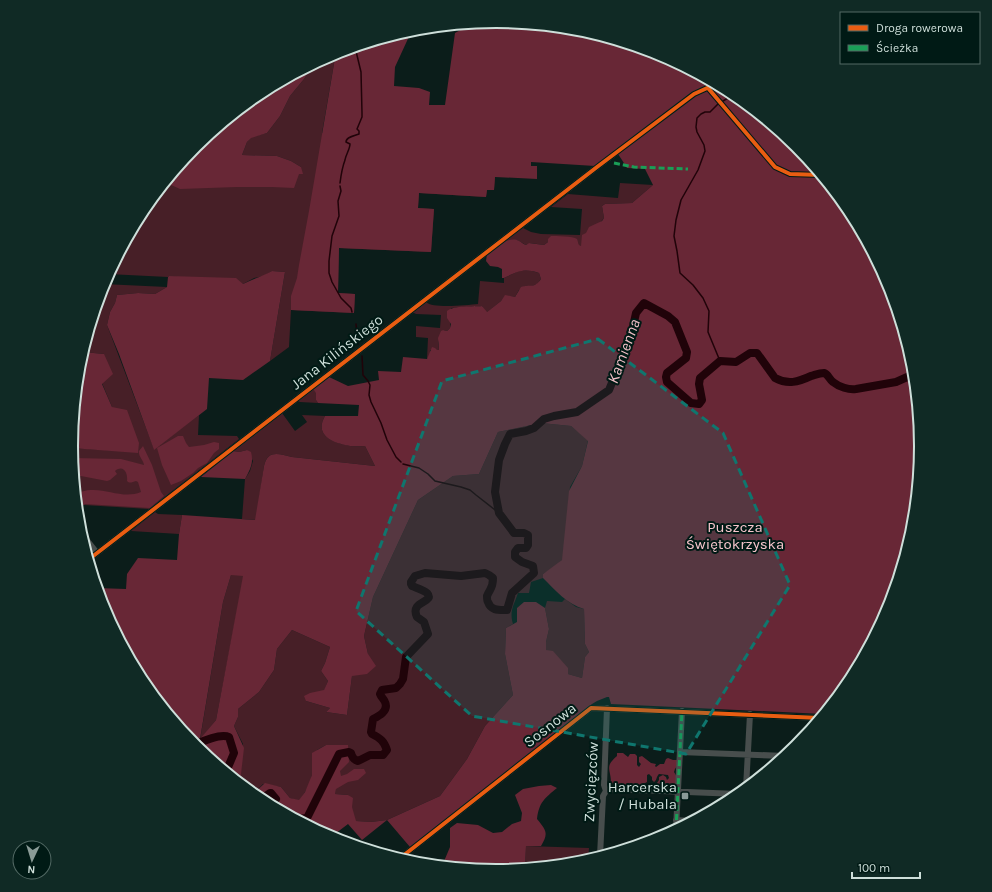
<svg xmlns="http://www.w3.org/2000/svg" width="992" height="892" font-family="Karla,sans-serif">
<rect width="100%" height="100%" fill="#0b1d1a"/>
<path fill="#471f27" d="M336,52L322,133L495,177L494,190H487L486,197L419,193L418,208L434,209L431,252L339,248L338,293L355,294L354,313L291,310L289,347L270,361L285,272L272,271L264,276L254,278L243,284L169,276L168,277L108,274L143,210L178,166L301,167L291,161L277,156L242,155L247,142L251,137L267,133L280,116L290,96L304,79L313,65Z
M620,183L653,185L632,203L605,204L602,206L604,218L581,246L548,242L544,245L530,243L526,245L517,240L504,242L523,228L531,232L541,234L580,235L582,209L551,207L568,194L618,198Z
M521,270L532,271L539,273L541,279L537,284L532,286H526L519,290L515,297L505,296L501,301L486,313L482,306L451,308L450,328L447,331L443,330L438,342L439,350H430V354L427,359L428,338L416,337V326L440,328L441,315L416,314L412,312L426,302C433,309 467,305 478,304L480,281L504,283V278Z
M103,284L167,287L155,294L138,293L117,295L115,303L110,312L107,325L154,449L199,415L198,435L237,436L239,439L149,509L84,505L77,509L71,448L138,452L112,407L102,383L104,354L83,352Z
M313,389L317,393L316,400L318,403L300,402L298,401Z
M282,413L295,431L307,422L302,415L325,416C315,433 329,442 346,445C352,447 358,446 365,446L375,466L292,457C279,454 268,449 264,466L256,520L242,519L245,479L250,471L253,461L247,450L239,452L233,451Z
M541,423L571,426L588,440L582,466L570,487L563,559L558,565L543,574V578L531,582L529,593H518C514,605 509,611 513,624L506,628L505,654L513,695L485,726L467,759L440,796L387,820L371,822L355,821L348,795L335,794L336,782L343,745H326L317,750C315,758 313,766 312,775C311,783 304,794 299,801L290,798L281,787L263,784L253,794L240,783L243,744L234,726L238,717V709L259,692L274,670L277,649L292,630L330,647L325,663L321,671L328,681L324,691L306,701L330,708L326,712L347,715L352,676L368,654L364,636L373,597L418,500L453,476L479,474L498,432Z
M155,512L158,514L182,515L179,534L131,531Z
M231,575H244L216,720L200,740L223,602Z
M565,599L576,607L584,609L585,644L589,652L585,657L582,678L568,674L546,650V642L549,629L545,608L547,601L562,602Z
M526,846L589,848L588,860L579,863L525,868Z"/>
<path fill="#682736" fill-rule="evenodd" d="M496,21L579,29L659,53L732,93L797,146L849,210L889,284L913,363L921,446L913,529L889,609L849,682L823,714L611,704L609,697H607L597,701L592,704L410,847L387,820L362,840L348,824L331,837L260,799L253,794L265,783L281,787L290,798L299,800L305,792L312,775V753L326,745H348L349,762L340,771L341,776L347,774L354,769H364L366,773L358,780L348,782L336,789L335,794L348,795L353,798L352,807L356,821L371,822L387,820L440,796L467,759L485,726L513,695L505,654L506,628L517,622V608L524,602H536L545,608L549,629L546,642V650L553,651L568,668V674L582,678L585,657L589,652L585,644L584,609C567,604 555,590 543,578V574L562,560L569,491L582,466L588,441L571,426L541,423L498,432L479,474L453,476L418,500L373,597L364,636L368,654L376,666L367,674L352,676L347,715L326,712L330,708L306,701L304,696L310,693L324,690L328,681L321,671L325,663L330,647L292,630L277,649L274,670L259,692L238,709V717L234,726L244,748L240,783L195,746L143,682L130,659L131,652H127L118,637L120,626H113L103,608L97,588L126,589L127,574L138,558L177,560L179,534L182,515L255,520L264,466C268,449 279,454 292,457L375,466L365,446C358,446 352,447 345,445C329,442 315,433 325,416H358L359,405L318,403L316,400V393L313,389L329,377L348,386L379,380L378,371L401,372L403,357L427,359L432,347L435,348L437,350H439L438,338L441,331L443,330L447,331L450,328L451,324L447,318V311C454,305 473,307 482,306L487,312L501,301L505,295L515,297L521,287C530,284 534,289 541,279L539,273C523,268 519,271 504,278H502V269L498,267L490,266L486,261L487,254C495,248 506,237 517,240C520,241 523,244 526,245L529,243L544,245L548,242V239L551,236C556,236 573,236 577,239C578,241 578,244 579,245L581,246L582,235L586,233L589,227L602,221L604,218L602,206L605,204L632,203L653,185L645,169L627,168L622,160L616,151L595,166L531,162V166H537V179L495,177L494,190H487L486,197L419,193L418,208L434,209L431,252L339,248L338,293L355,294L354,313L291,310V296L297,278L299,265L309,211L336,52L412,30L395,67L394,86L419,88L430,92L429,105H445L455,33L466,27L465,24ZM231,575L243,576L216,720L200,739L223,602Z
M313,65L304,79L290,96L280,116L267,133L251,138L247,142L242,155L277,156L291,161L301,167L303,174H299L294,188L272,187H237L180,189L167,183V181L196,145L260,93Z
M272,271L285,272L270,361L243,380L209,378L207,409L154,450L119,354L107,325L110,312L115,303L117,295L138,293L155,294L167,287L168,277L169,276L236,278L243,284C253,279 263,276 272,271Z
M83,352L104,354L113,374L102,384L112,407L127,410L139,443L138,453L71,448L79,363Z
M178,436H183L186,443L189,447L204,445L214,442L219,443V449L214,453L207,463L198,468L193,473L181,481L171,485L162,465L157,448Z
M143,446L152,465L161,492L164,496L150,508L85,504L77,508L76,493C81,492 86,490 91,490C108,489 124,499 141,492L138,482L136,481C132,482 130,484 127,481C128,474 124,464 115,471L117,474L110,480L107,481L81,476L74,477L72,458L121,459L144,465C144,461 138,456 139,451C140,449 142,448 143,446Z
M247,450L251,452C254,463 250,470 245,479L201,477L233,451L239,452Z
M617,753H623L628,757L630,754H635L637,756V765L639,767L641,764L639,762V757L642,756L651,763L656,764L655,766L656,767L660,764H664L666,759L668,758L673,760H677V766L675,769L674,772L677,777L676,785L666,789L657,786V783L659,780V777L663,775L666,777L667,780L669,778L668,775L659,774C656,777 657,780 654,782L652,780V777L649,774L647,775V782C636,789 623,786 611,783C611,769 604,767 617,756Z
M551,785L557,788C545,798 539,802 537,819C546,830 549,833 541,846H526L525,868L496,871L442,866L450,847V828L457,823L478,825L493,833L502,832L512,824L521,821L522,813L515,795L523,789L539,786Z"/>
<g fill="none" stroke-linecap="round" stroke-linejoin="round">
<path stroke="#200309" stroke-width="1.5" d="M723,101L728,98L727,90
M719,103L710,112H705L701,114L697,118L696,127L697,132L704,145L705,151L698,170L681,200L676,220L674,236L677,251L680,273L693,285L703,298L709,311L708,332L720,361
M340,183C341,175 342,168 345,160C346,154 350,149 350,144L346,142C346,137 354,136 359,134V131L357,129L362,117V113L361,72L355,47
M340,186L341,191L338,201L339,216L332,236L329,261V273L332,282L341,298L351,308L352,312
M356,324L358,344
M362,356L363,375L368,381L370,385L369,395L371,402L381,423L387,440L396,457L401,462
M403,464L419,468L428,474L435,481L461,487L470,490L476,495L499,513"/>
<path stroke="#200309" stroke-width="8" d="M194,745C203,741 221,733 229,737L234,753L226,772
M260,800L270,793H271L276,799L275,800L269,804
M297,819L307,818L339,754L349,752L351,753C352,757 354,760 358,761L370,755H383L387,750C384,741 380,738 372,734L371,732L373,719C379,716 389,711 385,702C384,699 381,697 380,694L382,690L396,688L400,684L403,679L406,657L428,634L424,622L417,617C409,600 436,603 427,593C424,590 417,588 412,586L411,584V582L415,576L425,573L461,576L485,573L489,575L493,578C493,589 490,588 487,596C487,598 487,601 488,602C491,611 499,610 507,610L512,593L534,573L533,566L522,562L515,557V552L518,548H526L528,545V535L524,533H514L499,513L495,492L499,460L505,444L510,434L526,431L534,428L544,419L554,416L577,412L609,390L621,361L629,345L636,313L644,303L668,316L675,322L687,352L686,358L667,373L666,377L667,382L691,403L699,404L702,400L699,384L700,378L720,361L736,362L750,353H757L775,378C788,385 798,382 811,376C815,375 819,373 824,373C828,374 829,379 833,382C839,387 849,390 856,389L896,382L914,374"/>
<path stroke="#484e4d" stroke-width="6" d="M79,530L97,553
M88,560L597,167L694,94L716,84
M680,752L785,756
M746,788L750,714
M606,791L611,789L738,794
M606,791L604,785L607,708
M676,820L691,821
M676,829L682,711
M600,856L603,796L606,791
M399,859L591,708L820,718"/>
<path stroke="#1a9f57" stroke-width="3" stroke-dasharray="6 3" stroke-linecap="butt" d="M614,163L634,167L688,169
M676,829L682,711"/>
<g stroke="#001a15" stroke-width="6">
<path id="cycleway" d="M708,88L775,167L790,174L821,175
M88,560L597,167L694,94L716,84
M399,859L591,708L820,718"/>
</g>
<use href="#cycleway" stroke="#e95d12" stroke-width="4"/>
</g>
<path fill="#0f766e" fill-opacity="0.2" stroke="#0f766e" stroke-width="3" stroke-dasharray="8 5" stroke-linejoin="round" d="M598,339L723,433L790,585L686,754L472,716L356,611L442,381Z"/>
<rect fill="#8a9b97" stroke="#001a15" stroke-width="1.5" x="681" y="792" width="8" height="8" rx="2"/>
<g text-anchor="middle" stroke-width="4" stroke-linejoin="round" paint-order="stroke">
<g font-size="15" fill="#cedfda" stroke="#001a15">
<text transform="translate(337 352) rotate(-38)" y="5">Jana Kilińskiego</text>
<text transform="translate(550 725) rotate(-38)" y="5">Sosnowa</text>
<text transform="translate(591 782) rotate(-87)" y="5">Zwycięzców</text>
</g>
<g font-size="15" fill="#f8c6cd" stroke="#001a15">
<text x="735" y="532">Puszcza<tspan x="735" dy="17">Świętokrzyska</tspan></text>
</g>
<g font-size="15" fill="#cedfda" stroke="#001a15" text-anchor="end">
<text x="677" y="792">Harcerska<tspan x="677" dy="17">/ Hubala</tspan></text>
</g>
<g font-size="16" font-style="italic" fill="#f0bfc6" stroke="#001a15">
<text transform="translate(623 351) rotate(-70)" y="6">Kamienna</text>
</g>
</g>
<path d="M0 0H992V892H0ZM78 446a418 418 0 1 1 836 0a418 418 0 1 1-836 0Z" fill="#102a25" fill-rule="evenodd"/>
<path fill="none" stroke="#cedfda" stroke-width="2" d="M78 446a418 418 0 1 1 836 0a418 418 0 1 1-836 0Z"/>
<rect x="840" y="12" width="140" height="52" fill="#001a15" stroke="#526964"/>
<rect x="848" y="25" width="20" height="6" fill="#e95d12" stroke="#526964"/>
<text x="876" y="32" font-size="12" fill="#cedfda">Droga rowerowa</text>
<rect x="848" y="45" width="20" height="6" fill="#1a9f57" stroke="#526964"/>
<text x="876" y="52" font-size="12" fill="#cedfda">Ścieżka</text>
<g transform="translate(32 860) rotate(184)"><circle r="19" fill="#001a15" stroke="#526964"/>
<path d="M0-3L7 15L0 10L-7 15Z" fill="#8a9b97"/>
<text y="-6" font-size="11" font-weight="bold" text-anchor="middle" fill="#cedfda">N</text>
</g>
<path d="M852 872v6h68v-6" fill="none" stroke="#cedfda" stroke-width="2"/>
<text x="858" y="872" font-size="12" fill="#cedfda" stroke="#001a15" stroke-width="3" paint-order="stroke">100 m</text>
</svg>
